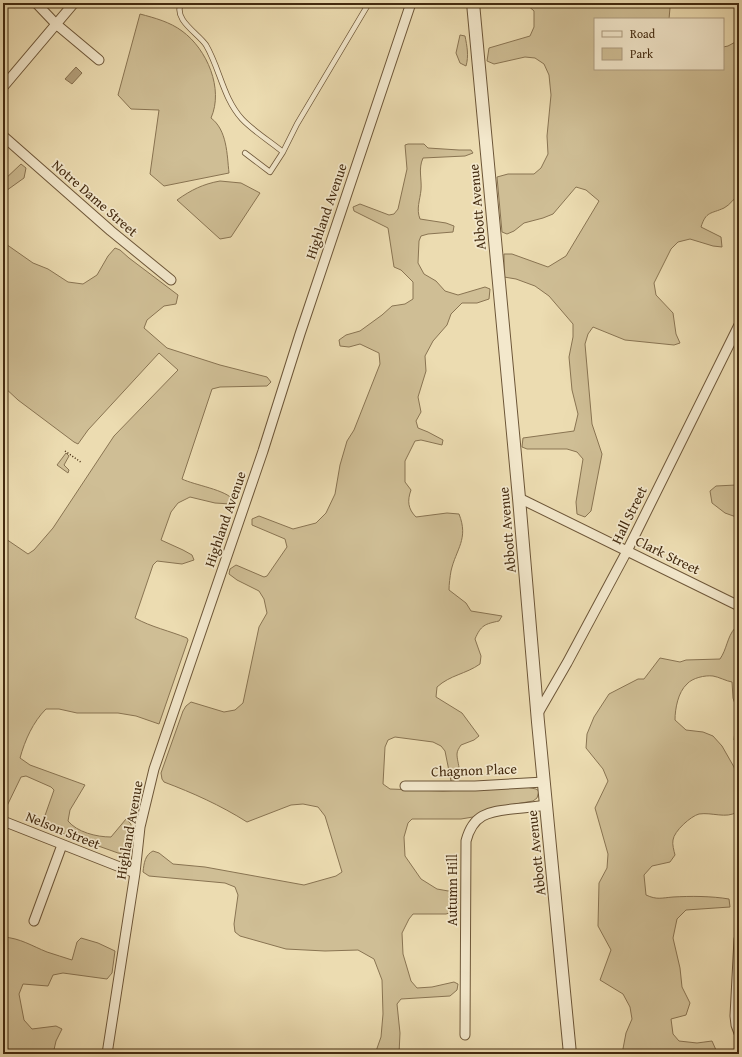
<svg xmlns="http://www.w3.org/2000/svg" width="742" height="1057" font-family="'Gentium Book Plus',serif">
<rect width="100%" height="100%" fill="#ecdcb1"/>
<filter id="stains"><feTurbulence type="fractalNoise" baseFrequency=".005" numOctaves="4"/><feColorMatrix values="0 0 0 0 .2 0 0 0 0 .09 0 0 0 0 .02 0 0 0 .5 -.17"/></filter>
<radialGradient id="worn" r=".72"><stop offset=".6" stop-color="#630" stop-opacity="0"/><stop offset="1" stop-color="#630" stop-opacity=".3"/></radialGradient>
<path fill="#cfbe95" stroke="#897452" d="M525,3H669L670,8L669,19H595V69H723V47L728,46L739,40V195C734,198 730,205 724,208C711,214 706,211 701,227L721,237L722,247L713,246L690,239L678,242L671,249L654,283L656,295L673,313L676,334L680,343L674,345L625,340L593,327L588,334L585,344L592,424L602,454L591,511L585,517L577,514L576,502L583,459L577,452L567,449H527L522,447L523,438L574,431L578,414L572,390L569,357L573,337V324L549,296L535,286L516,279L504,277V254H512L548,267L566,256L599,201L586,190L576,187L553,214L543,218L524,223L514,231L507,234L502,232L497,177L508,174H534L541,168L548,154L547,136L551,95L549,75L544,64L535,58L525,57L494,64L487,61L489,48L530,36L534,27V11Z
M140,14C155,18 170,22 182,31C207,49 224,89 211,118C227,130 227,154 229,173L164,186L150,174L159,110L131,109L118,95Z
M460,35L465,36C467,46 469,56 466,66L460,63L456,53Z
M408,144H424L428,148L459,150H471L473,153L465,156L423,158C418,169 422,179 421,190C420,200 416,209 420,219L446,223L454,226L453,232L428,234L421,236L419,241L418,263L424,274L436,281L445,291L458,295L485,287L490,289L489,299L477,303H462L451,314L447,325L433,341L425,356L426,371L418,397L421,412L416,421L418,428L428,432L443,440L442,445L421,440L415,441L405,461V482L411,490C407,501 408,509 416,517L447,513L459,514C469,539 456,549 451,571C450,577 449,584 449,590L466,603L471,611L502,616L499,621C485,624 481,625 475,639L481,656L480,664C466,674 450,675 437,687L436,697L462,713L479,736L474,740L461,745C459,748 457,751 457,754C457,764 464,776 455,783L451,781L445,751L441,746L433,742L395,737L388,740L385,747L383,784L390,789L443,791L526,787L536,789L539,791L537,798L533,801L498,807L483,811L473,817L461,819H412L408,823L404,837L405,856L421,879L437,889L454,892L458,903L455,911L446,914H413L409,919L402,933L403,954L411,981L417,988L432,987L454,982L458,984L457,990L450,996L401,999L397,1004L400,1033L399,1054H375L381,1037L383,1014L382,980L374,959L358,950L325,951L286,949L240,936L235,932L234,924L238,895L235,887L225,883L149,876L143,872C144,863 145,855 153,851L159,853L173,864L205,867L304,885L336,876L342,872L325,816L318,807L303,804L291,805L247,822C220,805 193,793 164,782L162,779L161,773L183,711L186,706L191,702L224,712L235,710L243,703L259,627L267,613L264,599L259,591L237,580L229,574L230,569L236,565L264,577L267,576L287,547L285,539L252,525V519L259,516L293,529L316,523L326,513L335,494L340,465L347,441L354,430L380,364L379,353L360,344L349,347L340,346L339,340L346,335L360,331L382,315L392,306L405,304L413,299V282L401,270L394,267L388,228L354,211L353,207L360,204L389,215L394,214L398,209L407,169L405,145Z
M21,164L26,168L24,178L3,193V181Z
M220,181L241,183L260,193L231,237L220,239L177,200C191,190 203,184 220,181Z
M3,242L33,263L48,269L68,282L83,284L97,275L108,256L115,248L120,250L129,258L178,295L176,304L164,306L147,320L144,328L167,348L220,365L267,377L271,382L267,386L220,387L212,389L182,479C194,485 227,490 233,500L231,504L215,503L190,497L178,503L171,512L161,540L183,550L192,555L194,560L182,564L157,561L153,565L135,618C151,627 170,631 187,638L188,640L159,724L136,716L118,713H77L59,709H46C33,722 25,740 20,758L30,765L85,785L70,810L68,821C77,832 96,837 111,837L126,819L131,824L129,851L125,854L118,853L48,828L42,824L54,790L51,787L26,776L21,777L5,810L3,809V537L28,554L34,550L53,528L114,436L178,370L159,353L88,430L78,444L74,442L18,400L3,386Z
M66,453L69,456L64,465L69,470L68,473L57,465Z
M736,485H739V518L725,513L712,503L710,491L716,486Z
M735,628H739V743L734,740L737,710L733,698L732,682C726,681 719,677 713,676C705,675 692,678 687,684C678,692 675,709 675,720L686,730L703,732L713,736L722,746L734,767L737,778V812C726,819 712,812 699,814C691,816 674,831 673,840C672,844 674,851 675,855L670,862L652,866L644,875L646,895C657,900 661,898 673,897C691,896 711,896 729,899L730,907L686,910L677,919L673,938L680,968L682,987L690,1003L686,1015L671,1019L673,1034L679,1041L697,1043L712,1041L716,1050L714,1054H622L626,1033L632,1019L630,1007L623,994L600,980L611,950L598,926L599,883L607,868L608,854L595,808L608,781L603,769L586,748L587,734L594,717L609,694L638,679H644L660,658L680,662L686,660L720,659C727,649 727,637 735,628Z
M3,937C20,938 32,946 47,952C55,955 64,957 72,960L77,942L81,938L98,943L115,951L112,973L107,979L63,973L53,975L48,986L23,984L19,994L24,1020L32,1029L56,1026L62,1029L56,1041L53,1054H3Z"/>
<path fill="#b39f7a" stroke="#86704f" d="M76,67L82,73L72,84L65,79Z"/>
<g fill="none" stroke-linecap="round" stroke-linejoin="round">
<g stroke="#6d5638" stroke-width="6">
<path id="service" d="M181,3C173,20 198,33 206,45C220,69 223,98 242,119C252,130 271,142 283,152L270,172L245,153
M283,152L297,124L369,3
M3,411L4,408"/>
</g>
<g stroke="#6d5638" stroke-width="11">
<path id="minor" d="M36,3L56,24L99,60
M3,87L74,3
M3,136L111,231L171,280
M519,498L739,606
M537,715L567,663L627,551L739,325
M405,786H475L544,782
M3,821L135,873
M34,921L62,845
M739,939L735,1016L736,1025L739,1033
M465,1035L466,841C473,814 488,812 512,809C524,808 535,807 546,805
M107,1054L135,873L140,827L154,769L263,451L300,334L411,3"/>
</g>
<g stroke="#6d5638" stroke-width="14">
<path id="tertiary" d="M473,3L519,498L538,722L570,1054"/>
</g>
<path stroke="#432a0f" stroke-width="1.5" stroke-dasharray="1 2" stroke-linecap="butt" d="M3,423L7,417
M65,451L82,463"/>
<use href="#service" stroke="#f3e8cc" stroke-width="4.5"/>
<use href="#minor" stroke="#f3e8cc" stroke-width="9"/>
<use href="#tertiary" stroke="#f3e8cc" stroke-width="12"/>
</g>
<g text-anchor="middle" stroke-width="3.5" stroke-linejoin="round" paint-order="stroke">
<g font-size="14" fill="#432a0f" stroke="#f3e8cc">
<text transform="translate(95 198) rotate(41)" y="5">Notre Dame Street</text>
<text transform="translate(477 207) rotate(-95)" y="5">Abbott Avenue</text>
<text transform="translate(326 211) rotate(-71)" y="5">Highland Avenue</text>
<text transform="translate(629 515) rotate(-64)" y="5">Hall Street</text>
<text transform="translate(225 519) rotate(-71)" y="5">Highland Avenue</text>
<text transform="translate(507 530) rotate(-95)" y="5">Abbott Avenue</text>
<text transform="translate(668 555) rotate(26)" y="5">Clark Street</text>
<text transform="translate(474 770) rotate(-2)" y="5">Chagnon Place</text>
<text transform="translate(63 830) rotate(22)" y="5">Nelson Street</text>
<text transform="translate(129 830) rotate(-80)" y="5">Highland Avenue</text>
<text transform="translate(536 853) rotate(-96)" y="5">Abbott Avenue</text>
<text transform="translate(452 890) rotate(-90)" y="5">Autumn Hill</text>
</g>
</g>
<rect width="742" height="1057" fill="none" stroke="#ecdcb1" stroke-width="16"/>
<rect x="4" y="4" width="734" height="1049" fill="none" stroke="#432a0f" stroke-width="2"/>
<rect x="8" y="8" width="726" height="1041" fill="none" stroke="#432a0f"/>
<rect x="594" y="18" width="130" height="52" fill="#f3e8cc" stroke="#ad9c80"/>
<rect x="602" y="31" width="20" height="6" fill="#f3e8cc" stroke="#ad9c80"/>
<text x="630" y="38" font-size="12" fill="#432a0f">Road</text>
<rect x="602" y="48" width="20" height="12" fill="#cfbe95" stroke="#ad9c80"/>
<text x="630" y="58" font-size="12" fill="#432a0f">Park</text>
<rect width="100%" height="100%" filter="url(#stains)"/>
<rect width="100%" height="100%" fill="url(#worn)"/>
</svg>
